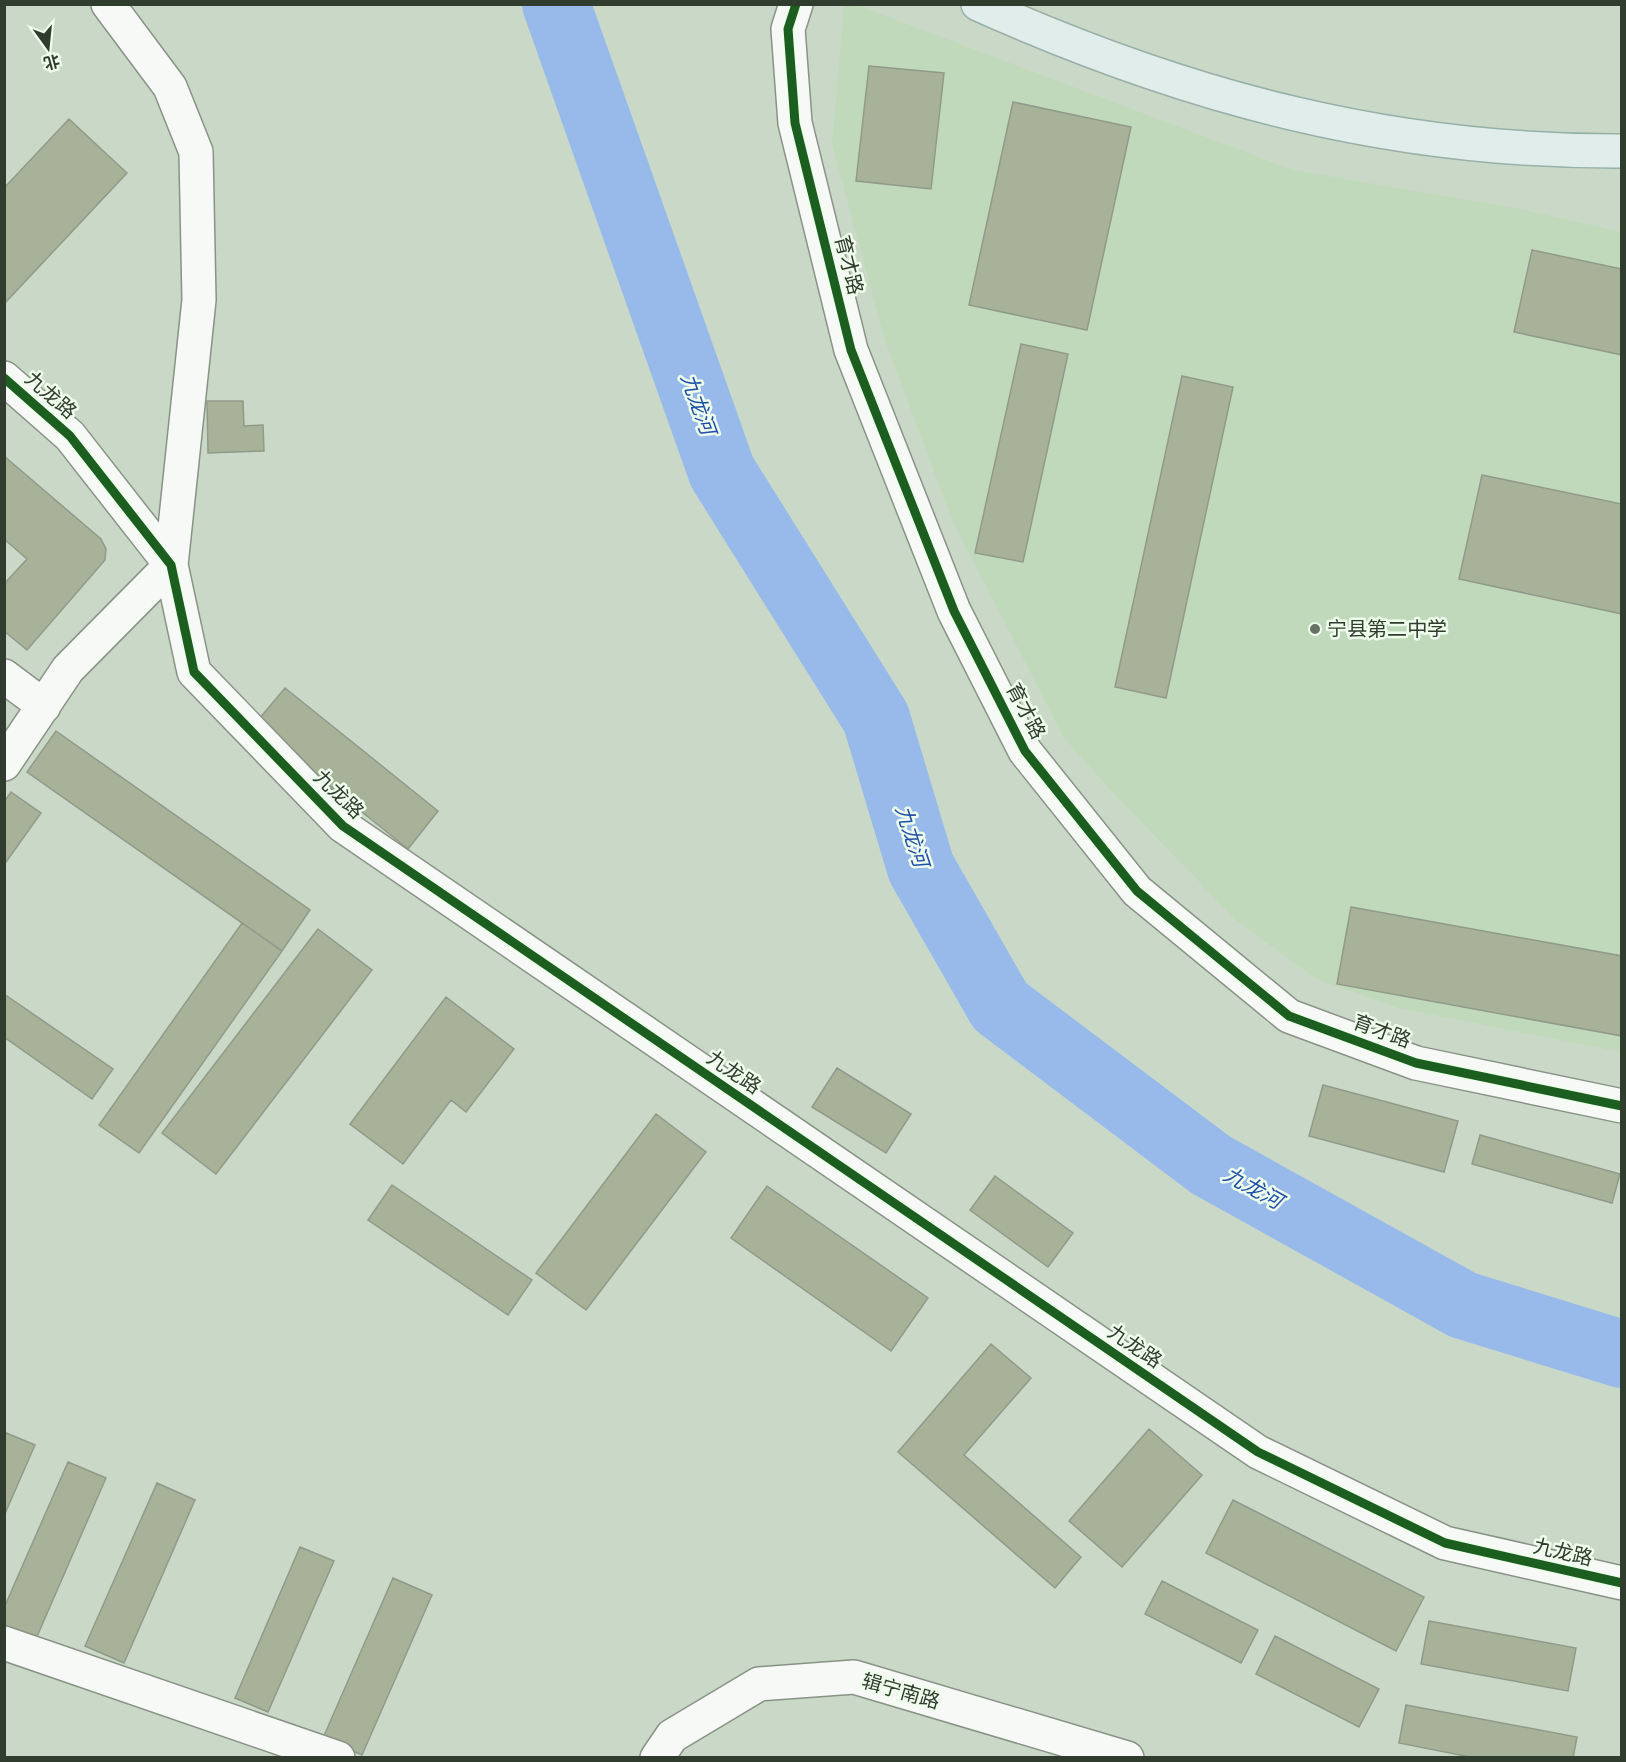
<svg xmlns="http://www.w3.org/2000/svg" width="1626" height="1762" font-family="'PT Serif','Noto Sans SC',serif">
<rect width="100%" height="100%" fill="#cad9c7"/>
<path fill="#c0d9bb" d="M844,5H857L1293,170L1516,208L1621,232V1052L1399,1008L1316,979L1235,919L1117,797L1064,738L952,520L884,338L832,144Z"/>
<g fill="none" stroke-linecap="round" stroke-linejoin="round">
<path stroke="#97baeb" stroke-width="68" d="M556,4L722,472L876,718L921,868L1000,1006L1211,1165L1463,1305L1622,1354"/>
</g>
<path fill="#a7b298" stroke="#919a8a" stroke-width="1.5" d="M869,66L944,73L931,189L856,181Z
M1013,102L1131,127L1087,330L969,305Z
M69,119L127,173L4,304V188Z
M1532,250L1622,269V355L1514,332Z
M1021,344L1068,354L1023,562L975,553Z
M1182,376L1233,387L1166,698L1115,687Z
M207,401H243L244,426L263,425L264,451L208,453Z
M4,456L101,539L106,549L105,560L27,650L4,631V584L27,559L4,539Z
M1482,475L1622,504V614L1459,579Z
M285,688L438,811L408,849L254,725Z
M56,731L310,910L282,951L27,772Z
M11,792L41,813L4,865V802Z
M1351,907L1622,956V1036L1337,984Z
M242,923L282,951L139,1153L99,1125Z
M318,929L372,970L216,1174L162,1133Z
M4,994L113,1069L92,1099L4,1037Z
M446,997L514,1049L466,1112L451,1100L403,1164L350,1124Z
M837,1068L911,1114L886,1153L812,1107Z
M1323,1085L1458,1121L1444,1172L1309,1136Z
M656,1114L706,1152L586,1310L536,1273Z
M1480,1135L1620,1174L1612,1203L1472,1164Z
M995,1176L1073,1233L1048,1267L970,1210Z
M392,1185L532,1280L508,1315L368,1220Z
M767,1186L928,1298L891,1351L731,1238Z
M991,1344L1031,1378L964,1455L1081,1557L1055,1588L898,1452Z
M1149,1429L1202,1475L1122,1567L1069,1521Z
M4,1432L35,1445L4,1516Z
M68,1462L106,1478L35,1641L4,1628V1608Z
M157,1483L195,1500L124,1663L85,1646Z
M1233,1500L1424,1597L1396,1651L1206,1553Z
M300,1547L334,1561L268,1712L235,1698Z
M393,1578L432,1595L362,1755L323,1738Z
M1162,1581L1258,1630L1241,1663L1145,1614Z
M1429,1621L1576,1648L1568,1691L1421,1664Z
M1275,1636L1379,1689L1359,1727L1256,1674Z
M1406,1705L1577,1737L1573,1758H1475L1399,1743Z"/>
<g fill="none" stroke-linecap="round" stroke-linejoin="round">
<g stroke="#889386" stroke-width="36">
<path id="minor" d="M796,4L788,29L795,123L851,350L954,611L1025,751L1137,891L1289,1016L1416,1063L1622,1106
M4,378L70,436L171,565L194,672L343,826L1258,1452L1445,1543L1622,1583
M4,676L44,706
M4,764L68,669L171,565L199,300L196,152L170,87L108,4
M4,1643L338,1758
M657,1758L672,1736L759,1684L854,1677L1127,1758"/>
</g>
<g stroke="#97b0a8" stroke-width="36">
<path id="major" d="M978,4C1188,98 1391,152 1622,151"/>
</g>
<use href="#minor" stroke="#f7f9f7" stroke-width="33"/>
<use href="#major" stroke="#e0edea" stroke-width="33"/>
<g stroke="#effeec" stroke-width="13">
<path id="cycleway" d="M796,4L788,29L795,123L851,350L954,611L1025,751L1137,891L1289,1016L1416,1063L1622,1106
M4,378L70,436L171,565L194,672L343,826L1258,1452L1445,1543L1622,1583"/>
</g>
<use href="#cycleway" stroke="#1b5e20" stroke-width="9"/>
</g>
<circle fill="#667364" stroke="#effeec" stroke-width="2" cx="1315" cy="629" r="6"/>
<g text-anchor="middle" stroke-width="5" stroke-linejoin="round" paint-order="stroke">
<g font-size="20" fill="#303c2e" stroke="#effeec">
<text transform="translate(849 265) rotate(76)" y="7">育才路</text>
<text transform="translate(51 395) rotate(41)" y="7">九龙路</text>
<text transform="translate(1026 711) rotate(62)" y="7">育才路</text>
<text transform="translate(339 794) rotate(44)" y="7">九龙路</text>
<text transform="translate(1382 1031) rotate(20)" y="7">育才路</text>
<text transform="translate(734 1072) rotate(34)" y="7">九龙路</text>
<text transform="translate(1135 1346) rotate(34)" y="7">九龙路</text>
<text transform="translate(1563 1552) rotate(13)" y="7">九龙路</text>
<text transform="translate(901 1691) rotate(16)" y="7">辑宁南路</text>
</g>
<g font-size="20" fill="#303c2e" stroke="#effeec" text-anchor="start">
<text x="1327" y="636">宁县第二中学</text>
</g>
<g font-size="21" font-style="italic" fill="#2051aa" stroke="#effeec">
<text transform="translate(698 404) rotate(70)" y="7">九龙河</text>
<text transform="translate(912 836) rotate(72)" y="7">九龙河</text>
<text transform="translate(1253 1188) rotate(29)" y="7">九龙河</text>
</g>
</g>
<rect width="1626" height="1762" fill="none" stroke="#303c2e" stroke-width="12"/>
<g transform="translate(48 48) rotate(165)" stroke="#effeec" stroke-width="4.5" paint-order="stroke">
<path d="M0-4.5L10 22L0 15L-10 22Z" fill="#303c2e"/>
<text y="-9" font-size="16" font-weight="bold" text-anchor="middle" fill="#303c2e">北</text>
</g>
</svg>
